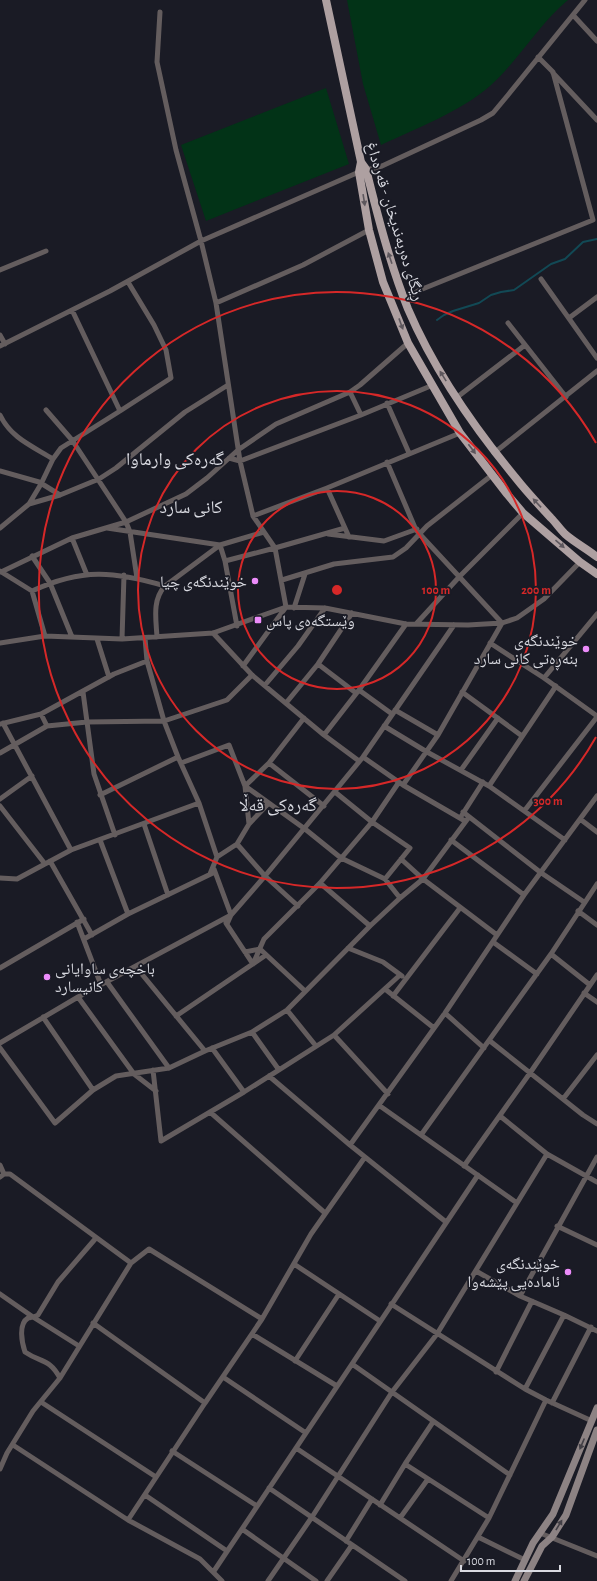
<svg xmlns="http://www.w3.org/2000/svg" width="597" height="1581" font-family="'Alegreya Sans','Noto Naskh Arabic',sans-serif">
<rect width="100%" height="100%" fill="#1a1b25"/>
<path fill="#023317" d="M347,0H568C538,25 519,60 490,86C460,112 417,128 381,145L363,84Z
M326,88L349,164L206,221L181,145Z"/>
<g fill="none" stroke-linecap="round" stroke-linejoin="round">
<path stroke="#124955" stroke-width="2" d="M437,320L444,315L453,311L479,303L491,295L501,292L514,290L551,264L565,259L583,242L597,239"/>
<path stroke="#645d5e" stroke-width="5" d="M160,12L157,62L176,150L201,241L216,303L240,461L253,516L275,548L286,607L243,666
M573,15L597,41
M553,73L597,120
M0,270L46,251
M541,279L597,358
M405,299L420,290L593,220L553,72L538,57
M216,303L303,265L369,230
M569,318L597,297
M508,323L566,397
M0,335L5,344
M0,346L110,291L201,241L359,172L382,166L481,120L493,113L508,95L585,0
M350,392L361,415
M456,398L525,345
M387,403L409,453
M46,410L72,440L126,522L130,532L137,578
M120,411L171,378L166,350L154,325L128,282
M0,415C11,438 32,446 53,459
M494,453L597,371
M229,458L240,461L361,415L433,385
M387,462L416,530L502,623L438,735L395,710
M0,471L39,482L60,495
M327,488L349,537
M29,504L41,484L53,459L61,448L120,411L72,310
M253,516L327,488L460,433
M0,528L29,504L60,495L99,479L116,468L185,412L228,385
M107,528L220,545
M328,534L384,541L417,529
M72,538L87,575
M220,545L225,561L237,626
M32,556L50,583L72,637
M225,561L275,548L345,528
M0,571L32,591L45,636
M1,572L72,538L126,522L186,494L207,478L238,450L276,424L350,392L360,385L408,343
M282,580L334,564L393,557L406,548L427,526L492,475
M32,591C82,568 114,571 165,586
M294,608L305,574
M416,624L460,576L523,513
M213,633L252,675L324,735L359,761
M157,637C156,619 152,600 165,586L220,545L264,532
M145,638L147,661L164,721L178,757L199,803L217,857L210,874
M97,639L109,677
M122,639L124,575
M0,643L45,636L122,639L213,633L286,607L325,608L406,624L468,625L502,623L517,618L544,599L580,562
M490,643L544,678L597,716
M318,664L356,693
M544,678L597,614
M265,685L298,646L325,608
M359,690L392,714
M83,692L94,774L115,835
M462,692L522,736
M286,703L318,664L352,613
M41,714L47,726
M304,718L269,763L245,786L305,829L341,858L385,879L400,898
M3,723L71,850
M0,724L41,714L114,674L147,661
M384,726L427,752L489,786L565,840
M324,735L359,690L406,624
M0,753L47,726L87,722L164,721L227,700L252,675
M363,757L403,785L465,821
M181,763L229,745L245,786L249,824
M269,763L324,806
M461,770L498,718
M403,785L438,735
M489,786L556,686
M335,792L372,822L410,848L385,879
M100,795L178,757
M0,799L32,776
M0,806L45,864
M525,810L597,717
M463,812L540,872L584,902
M462,815L483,782
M580,819L597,832
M144,824L168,895
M100,840L128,914
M451,840L524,895
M237,844L265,876L298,906
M217,857L237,844L249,824L268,804
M401,859L423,879L497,935
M50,861L92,935
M214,869L231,915L227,924
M0,878L17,879L71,850L199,803
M320,883L370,926
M578,911L597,925
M77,922L101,985
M226,923L253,964
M84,939L128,914L215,872
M493,942L537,974
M348,948L383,962L402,976
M245,952L260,949L305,991
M551,954L590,985
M253,964L264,939L320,883L372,822L399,782
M136,967L205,1051
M0,968L84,919
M107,982L169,1068
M385,989L434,1028
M584,993L597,1002
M393,996L460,908
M78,997L134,1074L156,1091
M287,1010L316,1046
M445,1013L484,1048
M176,1016L266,955
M43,1017L93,1090
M252,1032L279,1070
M334,1035L388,1094
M490,1041L583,1115L597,1124
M0,1043L78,997L231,915L265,876L363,757L454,625
M0,1048L55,1123L93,1090L116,1076L169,1068L205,1051L252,1032L287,1010L370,926L400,898L423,879L469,817
M212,1048L244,1092
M153,1070L161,1141L244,1092L334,1035L400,975
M269,1076L350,1145L446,1222
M563,1099L597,1055
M380,1106L517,1203
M210,1112L325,1213
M500,1116L547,1154L597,1182
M421,1135L551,954L597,884
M350,1145L445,1013L524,895L597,796
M0,1165L4,1174
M464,1166L530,1073L597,975
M0,1177L4,1174H10L131,1263L60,1378L33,1411L7,1453L0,1469
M557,1226L597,1245
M131,1263L149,1249L262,1319
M294,1264L380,1321
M476,1271L520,1296L564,1315L597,1331
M0,1294L33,1317L79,1346
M520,1296L597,1157
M391,1304L525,1389L546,1400L592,1421
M93,1323L205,1403L262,1319L311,1234L365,1157
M252,1334L337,1386
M295,1361L339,1294
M352,1364L510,1475
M496,1372L532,1301
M223,1377L306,1433
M60,1378C49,1358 41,1363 25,1352C22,1343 18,1324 28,1318C31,1317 35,1317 38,1315L58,1282L96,1238
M525,1389L564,1315
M41,1402L156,1477
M552,1403L591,1327
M13,1445L128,1520L200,1559L222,1581
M296,1448L464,1561
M172,1451L257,1506
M405,1464L489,1518
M269,1488L405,1581
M145,1495L227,1551
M380,1505L405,1464L433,1422
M400,1518L428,1479
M128,1520L205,1403
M242,1529L316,1581
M540,1533L597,1556
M478,1537L525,1560
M346,1541L372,1499
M214,1571L478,1175
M268,1581L312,1517L392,1392L437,1334L547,1154
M327,1581L352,1545
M451,1581L489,1518L546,1400"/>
<path stroke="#8d8384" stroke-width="7" d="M515,1581L533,1543L553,1514L597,1408
M524,1581L542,1546L552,1537L566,1515L597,1430"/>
<path stroke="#aea0a1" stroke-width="8" d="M326,0L361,162L366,169C378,217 390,264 408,309C434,370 473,426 515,477C526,491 538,504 551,518C556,523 560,529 565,534C574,542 587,549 597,557
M361,162L359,172L369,230L383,282L408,343L460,433L507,494L523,513L580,562L597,574"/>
</g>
<defs><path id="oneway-solid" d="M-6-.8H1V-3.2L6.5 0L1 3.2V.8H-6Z"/></defs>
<g fill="#5d575d">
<use href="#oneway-solid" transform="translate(364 200) rotate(81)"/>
<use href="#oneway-solid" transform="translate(390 258) rotate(-109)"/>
<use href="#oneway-solid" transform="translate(401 324) rotate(70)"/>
<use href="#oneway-solid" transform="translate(443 376) rotate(-122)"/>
<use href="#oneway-solid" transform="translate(472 449) rotate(53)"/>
<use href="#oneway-solid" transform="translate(537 503) rotate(-133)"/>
<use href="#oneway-solid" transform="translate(560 544) rotate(41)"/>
</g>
<g fill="#423f46">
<use href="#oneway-solid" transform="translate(582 1444) rotate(113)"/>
<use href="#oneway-solid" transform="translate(559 1525) rotate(-59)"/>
</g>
<g fill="none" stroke="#d62828" stroke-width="2">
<circle cx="337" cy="590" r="99"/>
<circle cx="337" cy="590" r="199"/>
<path d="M596 737A298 298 0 1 1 596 443"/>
</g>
<g fill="#ec8cfa" stroke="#1a1b25" stroke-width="1.5">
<circle cx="255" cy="581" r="4"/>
<rect x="254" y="616" width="8" height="8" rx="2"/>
<circle cx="586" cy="649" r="4"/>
<circle cx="47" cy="977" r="4"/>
<circle cx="568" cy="1272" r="4"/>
</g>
<g text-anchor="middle" stroke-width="3.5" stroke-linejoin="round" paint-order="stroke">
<g font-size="16" fill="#d9dae1" stroke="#1a1b25">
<text transform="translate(396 221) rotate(73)" y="6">ڕێگای دەربەندیخان - قەرەداغ</text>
</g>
<g font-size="16" fill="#d9dae1" stroke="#1a1b25" text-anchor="end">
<text x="247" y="587">خوێندنگەی چیا</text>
<text x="266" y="626" text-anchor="start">وێستگەەی پاس</text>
<text x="578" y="646">خوێندنگەی<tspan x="578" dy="18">بنەڕەتی کانی سارد</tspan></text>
<text x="55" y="974" text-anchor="start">باخچەی ساوایانی<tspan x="55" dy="18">کانیسارد</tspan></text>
<text x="560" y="1269">خوێندنگەی<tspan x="560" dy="18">ئامادەیی پێشەوا</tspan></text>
</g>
<g font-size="18" fill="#d9dae1" stroke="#1a1b25">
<text x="175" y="465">گەرەکی وارماوا</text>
<text x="191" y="513">کانی سارد</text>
<text x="278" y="811">گەرەکی قەڵا</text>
</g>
</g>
<circle cx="337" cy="590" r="6" fill="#d62828" stroke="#1a1b25" stroke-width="2"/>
<g font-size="12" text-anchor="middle" font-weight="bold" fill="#d62828" stroke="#1a1b25" stroke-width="3.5" stroke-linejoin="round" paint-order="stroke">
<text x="436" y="594">100 m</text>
<text x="536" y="594">200 m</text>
<text x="548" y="805">300 m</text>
</g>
<path d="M461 1565v6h99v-6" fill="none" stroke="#d9dae1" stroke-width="2"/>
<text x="467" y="1565" font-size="12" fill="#d9dae1" stroke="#1a1b25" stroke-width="3" paint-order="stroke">100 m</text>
</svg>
